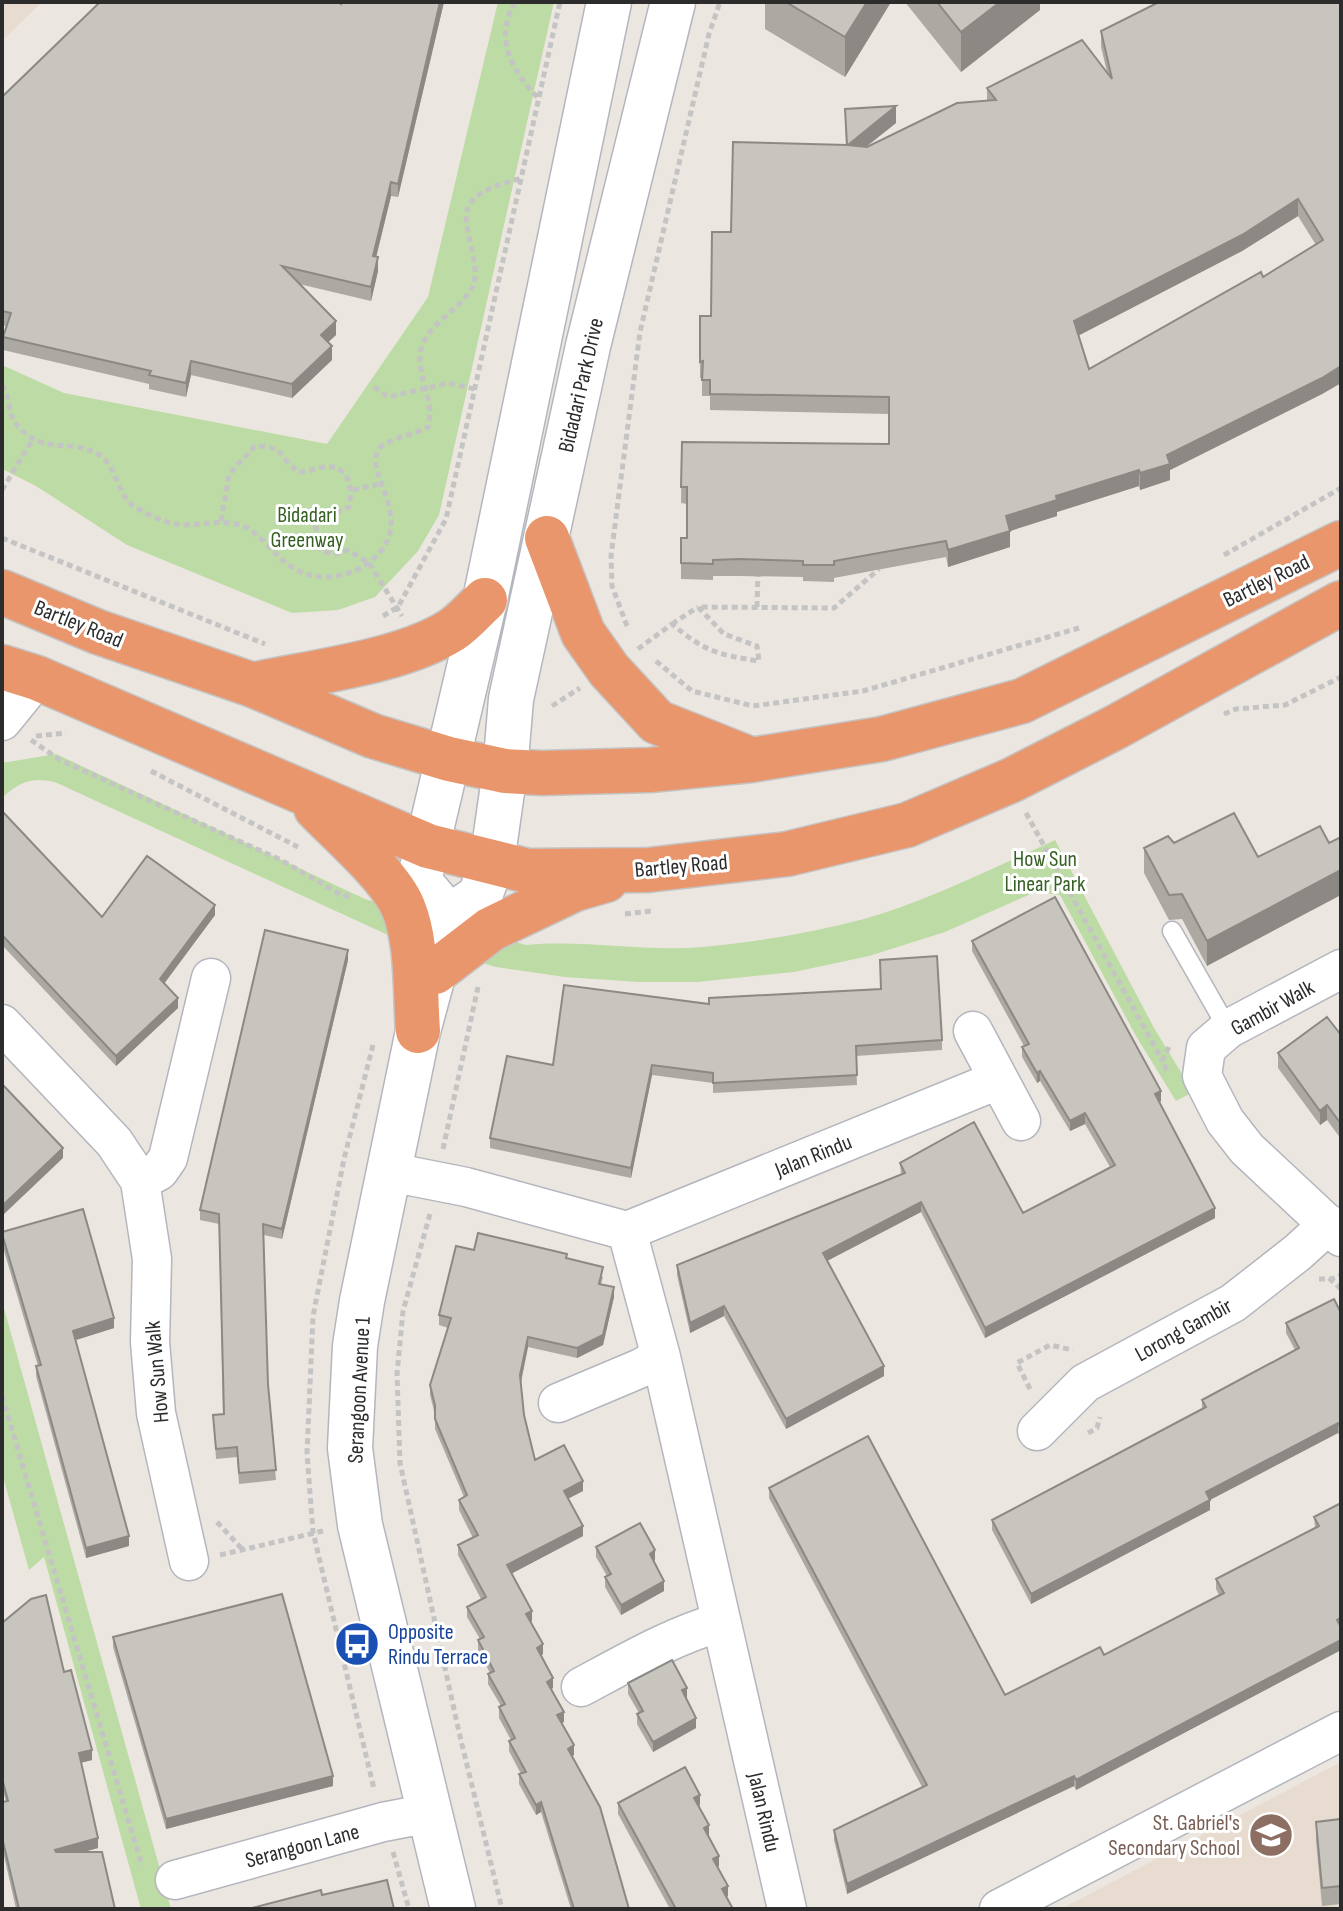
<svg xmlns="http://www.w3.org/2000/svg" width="1343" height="1911" font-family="'Sofia Sans Condensed',sans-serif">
<rect width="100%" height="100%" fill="#ece6e0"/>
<path fill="#e7dccf" d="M2,2H42L2,41Z
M1341,1762V1909H1061Z"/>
<path fill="#bddba4" d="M498,2H554L439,515L418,551L375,597L338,610L292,613L127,545L36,486L2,469V365L64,393L327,444L428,297Z
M56,754L365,899L526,945C584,939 644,952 702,947C757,942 811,933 864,919C930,900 993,868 1055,840L1154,1028L1193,1092L1176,1101L1136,1036L1060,895L1035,892L945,932L869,956L794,972L697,982H639L565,977L496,967L388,935L57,783C34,776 19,782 2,798V763Z
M2,1301L171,1909H141L44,1557L29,1570L2,1473Z"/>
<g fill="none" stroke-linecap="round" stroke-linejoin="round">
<g stroke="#b4b6be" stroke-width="21">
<path id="lane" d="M1172,931L1228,1029"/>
</g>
<g stroke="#b4b6be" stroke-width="41">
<path id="street" d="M2,721L37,678
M1341,969L1228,1029L1206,1048L1202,1076L1225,1121L1247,1149L1341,1237
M2,1024L114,1142L140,1181L152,1259L150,1342L156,1413L189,1561
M973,1031L1021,1121
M390,1172L466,1187L627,1231L998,1080
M140,1181L159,1171L168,1158L211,978
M627,1231L661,1357L787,1909
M558,1403L641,1368L661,1357
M1037,1431L1085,1383L1233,1303L1297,1253L1329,1224
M581,1687C626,1663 672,1636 721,1622
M175,1880L383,1822L430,1813
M999,1909L1341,1731"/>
</g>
<g stroke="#b4b6be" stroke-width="47">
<path id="secondary" d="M449,917L419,881L485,600L609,2
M453,1909L360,1525L350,1448L355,1346L362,1301L418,1031L449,917L480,896L492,862L505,771L511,699L588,346L673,2"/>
</g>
<g stroke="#c4c4c4" stroke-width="47">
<path id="highway" d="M547,538L583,633L609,670L657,722L745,757
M2,592L98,632L253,685L373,736L449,759L505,771L542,773L650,770L751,760L882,739L1022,701L1341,543
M2,667L37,678L428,846L528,871L648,870L787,854L907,825L1012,780L1114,728L1341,603
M253,685C312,672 402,662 452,630C464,622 474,610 485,600
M316,808C341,834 390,876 403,907C418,942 415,993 418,1031
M435,972L491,929L575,889L606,880"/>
</g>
<path stroke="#c4c4c4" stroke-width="5" stroke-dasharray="6 4" stroke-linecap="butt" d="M515,2C493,40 513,72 539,99
M2,385C11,397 7,414 16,424C44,457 66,437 98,454C115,463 117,492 131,504C141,512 163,522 175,524C199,528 223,516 247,528C264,537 276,558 293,568C317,583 351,578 372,560C419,520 362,473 379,449C386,439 416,434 428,427C435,401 418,379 420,354C424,324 462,310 473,286C483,262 455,219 472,201C485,187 505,183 522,178
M374,387L388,397L448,383L475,389
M2,490L33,439
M353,490L383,483
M221,521L229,474L255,446C286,446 277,457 299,472C309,472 322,465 333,467C352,472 352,492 349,507L323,519L316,526V541L321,550L334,555L348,550L369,563L402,616
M2,538L265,644
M1224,555L1341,488
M757,607L758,573
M383,616L398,607L446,519L560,2
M672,624L698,607
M627,626L612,586L611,556L640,332L709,34L720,2
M638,649L672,624C704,651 718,655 759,661L757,646L724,634L698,607L834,608L879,569
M656,661L692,691L753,706L863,691L1079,628
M552,706L580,688
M1224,714L1236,709L1285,705L1341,677
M36,736L66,733
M31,740L60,760L281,860L343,896H351
M151,771L298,847
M1026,813L1162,1060
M625,914L651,911
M373,1045L344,1159L313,1316L307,1454L313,1532L374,1789
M1167,1070L1162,1061L1169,1047
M443,1149L478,987
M430,1214L403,1311L397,1374L400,1463L459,1732L502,1909
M1329,1278L1341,1289
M1319,1279H1331L1341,1275
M1030,1389L1017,1363L1050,1345L1073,1350
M2,1396L142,1866
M1088,1433L1097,1428L1100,1417
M217,1522L244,1551
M220,1555L323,1531
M393,1852L409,1909"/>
<use href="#lane" stroke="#fff" stroke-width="18"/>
<use href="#street" stroke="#fff" stroke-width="38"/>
<use href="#secondary" stroke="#fff" stroke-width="44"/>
<use href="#highway" stroke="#ea966d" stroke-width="44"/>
</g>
<path fill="#aca9a3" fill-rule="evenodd" d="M444,2L398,197L391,196L376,257L378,271L371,301L299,284L336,335L328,342L332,360L292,398L191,375L186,397L149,389V384L3,350V337L6,326L2,325V97L341,4Z
M765,2H891L845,77L765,29Z
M905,2H1040V10L961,72Z
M1341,2V383L1322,394L1170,470V480L1140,490L1139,486L1057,512V516L1010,531V547L948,567L946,557L834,578V582L803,581V577L739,576H713V580L681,579V538H687V504L681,503L682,442L889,444V414L710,410V396H702V378H700V316H711L731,232L846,145L845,109L896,123L866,147H867L987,100V88L1107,72L1101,47V31ZM1298,216L1316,245L1263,277L1089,369L1078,335L1242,251Z
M2,811L102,917L215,915L164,984L178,1008L116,1066L2,945Z
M1174,843L1258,857L1329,843L1207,966L1182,919L1169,920L1144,873V848Z
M972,941L1161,1101L1160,1102L1215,1218L985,1338L921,1212L827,1261L884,1376L786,1429L724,1316L690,1333L677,1275V1265L901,1174L900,1163L1023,1213L1110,1167L1085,1124L1070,1131L1040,1081L1037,1083L1022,1057V1047L1024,1046L972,951Z
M348,960L282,1239L264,1235L268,1384L276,1480L239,1484L237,1457L216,1459L213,1415L223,1414L219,1224L200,1220V1210Z
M881,989L942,1040V1050L856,1056L857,1085L713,1093V1083L652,1075L631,1178L490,1148V1138L553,1065L709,1004Z
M1341,1035V1139L1327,1120L1320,1125L1278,1068V1053Z
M2,1232L114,1328L75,1340L129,1546L86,1558L36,1376V1366H38L2,1244Z
M474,1250L567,1258L603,1277L601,1284L614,1297L603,1345L577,1358L528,1347L521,1383L524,1415L535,1460L583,1491L568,1498L583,1536L512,1573L532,1621L531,1622L543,1654L541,1655L553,1688L551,1689L564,1722L562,1723L574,1755L572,1756L629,1909H571L541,1812L536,1815L519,1784V1774H521L509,1751V1741L511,1740L499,1718V1707L501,1706L488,1684V1674L490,1673L478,1650V1640L480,1639L467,1617V1607L481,1599L458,1555V1545L473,1538L459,1510V1500L464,1497L435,1429V1415L430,1395V1385L448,1328L439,1325V1315Z
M1341,1313V1438L1338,1433L1210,1500V1510L1031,1604L992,1530V1520L1202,1410V1400L1295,1350L1286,1333V1323Z
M769,1488L1005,1695L1104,1655L1219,1595L1216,1589V1579L1315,1528L1314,1517L1341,1503V1650L1076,1790L1074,1786L847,1894L834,1840V1830L922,1787L769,1498Z
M596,1547L655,1560L654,1561L664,1591L621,1615L605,1587V1577L607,1576L596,1557Z
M2,1623L64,1672L92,1760L81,1763L98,1848L82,1852L115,1909H16L2,1847V1802L6,1801L2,1788Z
M113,1637L333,1786L166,1829L113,1647Z
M628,1683L687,1698H686L696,1728L653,1752L637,1724V1714L639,1713L628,1694Z
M618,1803L700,1805L699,1806L709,1835L708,1836L719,1866L717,1867L728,1896L727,1897L733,1909H670L618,1814Z
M1341,1819V1904L1322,1906L1316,1840V1822Z"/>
<path fill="#8c8985" d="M440,2H444L398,197V184Z
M867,2H891L845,77V37Z
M1000,2H1040V10L961,72V32Z
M896,106V123L848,161V145Z
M391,182V196L373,270V256Z
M1298,199V216L1242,251L1074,338V321Z
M378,257V271L371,301V287Z
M336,321V335L321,349V335Z
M332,346V360L292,398V384Z
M191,361V375L186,397V383Z
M1341,366V383L1322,394L1170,470V480L1140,490V473L1167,455Z
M1139,470V486L1057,512V516L1010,531V547L948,567V550L1006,516L1056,496Z
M1341,870V895L1207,966V941Z
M215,905V915L160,989V979Z
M348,950V960L282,1239V1229Z
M178,998V1008L116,1066V1056Z
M652,1065V1075L631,1178V1168Z
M1040,1071V1081L1037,1083V1073Z
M1161,1091V1101L1155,1104V1094Z
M1327,1105V1120L1320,1125V1111Z
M1085,1113V1124L1070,1131V1121Z
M63,1148V1158L2,1216V1206Z
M921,1202V1212L823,1263V1253Z
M1215,1208V1218L985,1338V1328Z
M614,1287V1297L603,1345L577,1358V1348Z
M724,1306V1316L690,1333V1323Z
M114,1318V1328L73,1341V1331Z
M528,1337V1347L520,1385V1375Z
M884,1366V1376L786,1429V1419Z
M1338,1423V1433L1206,1502V1492Z
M583,1481V1491L564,1501V1491Z
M1210,1500V1510L1031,1604V1594Z
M583,1526V1536L507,1576V1565Z
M129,1536V1546L86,1558V1548Z
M655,1550V1560L650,1564V1554Z
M664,1581V1591L621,1615V1605Z
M532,1611V1621L526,1624V1614Z
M1341,1640V1650L1076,1790V1780Z
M543,1644V1654L537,1658V1648Z
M553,1678V1688L547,1692V1682Z
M687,1688V1698L682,1700V1690Z
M564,1712V1722L557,1725V1715Z
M696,1718V1728L653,1752V1742Z
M574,1745V1755L568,1759V1749Z
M92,1750V1760L79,1763V1753Z
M333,1776V1786L166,1829V1819Z
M1074,1776V1786L847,1894V1884Z
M700,1795V1805L694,1808V1798Z
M541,1802V1812L536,1815V1805Z
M709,1825V1835L704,1838V1828Z
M98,1838V1848L55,1860V1850Z
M719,1856V1866L713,1869V1859Z
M728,1886V1896L722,1899V1889Z"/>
<path fill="#c8c4be" stroke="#8c8985" stroke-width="2" fill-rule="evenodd" d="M100,2H338L341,4V2H440L398,184L391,182L373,256L378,257L371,287L282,266L336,321L321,335L332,346L292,384L191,361L186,383L149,375L151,371L3,337L11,313L2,311V97Z
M786,2H867L845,37Z
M937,2H1000L961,32Z
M1159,2H1341V366L1322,378L1167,455L1170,464L1140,473L1139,470L1056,496L1057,500L1006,516L1010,531L948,550L946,541L834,561V565H803V561L739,559L713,560V564L681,563V538H687V487H681L682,442L889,444V397L710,394V380H702L703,361L700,362V316H711L712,232H731L733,142L847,145L845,109L896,106L848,145L867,147L957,103L996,100L987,88L1082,40L1112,79L1101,31ZM1298,199L1323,240L1263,277L1261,272L1089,369L1074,321L1242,235Z
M2,811L102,917L147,856L215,905L160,979L178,998L116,1056L2,935Z
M1234,813L1258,857L1320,826L1329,843L1341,837V870L1207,941L1182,894L1169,895L1144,848L1168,836L1174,843Z
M1055,897L1161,1091L1155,1094L1215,1208L985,1328L921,1202L823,1253L884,1366L786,1419L724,1306L690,1323L677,1265L905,1173L900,1163L974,1122L1023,1213L1115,1165L1085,1113L1070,1121L1040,1071L1037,1073L1022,1047L1029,1044L972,941Z
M265,930L348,950L282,1229L263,1224L268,1384L276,1470L239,1473L237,1447L216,1449L213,1415L224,1414L219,1214L200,1210Z
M937,956L942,1040L856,1046L857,1075L713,1083V1073L652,1065L631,1168L490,1138L507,1056L553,1065L564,985L709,1004V998L881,989L880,960Z
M1327,1017L1341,1035V1124L1327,1105L1320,1111L1278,1053Z
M2,1084L63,1148L2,1206Z
M83,1209L114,1318L73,1331L129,1536L86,1548L36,1366L41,1365L2,1234V1232Z
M478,1233L567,1254L566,1258L603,1267L599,1284L614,1287L603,1335L577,1348L528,1337L520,1375L524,1415L535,1460L564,1445L583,1481L564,1491L583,1526L507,1565L532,1611L526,1614L543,1644L537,1648L553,1678L547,1682L564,1712L557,1715L574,1745L568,1749L600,1807L629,1909H574L541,1802L536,1805L519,1774L526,1772L509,1741L515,1738L499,1707L505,1704L488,1674L494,1671L478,1640L484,1637L467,1607L486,1597L458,1545L478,1535L459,1500L467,1495L435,1419V1405L430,1385L451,1318L439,1315L456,1246L474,1250Z
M1334,1299L1341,1313V1428L1338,1423L1206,1492L1210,1500L1031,1594L992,1520L1206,1407L1202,1400L1299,1348L1286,1323Z
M868,1436L1005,1695L1100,1647L1104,1655L1224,1593L1216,1579L1319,1526L1314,1517L1341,1503V1618L1337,1620L1341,1627V1640L1076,1780L1074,1776L847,1884L834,1830L927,1785L769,1488Z
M640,1523L655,1550L650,1554L664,1581L621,1605L605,1577L611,1574L596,1547Z
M282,1594L333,1776L166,1819L113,1637Z
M46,1595L64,1672L71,1670L92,1750L79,1753L98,1838L55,1850L56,1852H102L115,1909H19L2,1837V1802L8,1801L2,1778V1623L31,1599Z
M672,1660L687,1688L682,1690L696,1718L653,1742L637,1714L643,1711L628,1683Z
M685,1767L700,1795L694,1798L709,1825L704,1828L719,1856L713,1859L728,1886L722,1889L733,1909H676L618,1803Z
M1341,1819V1886L1322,1888L1316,1822Z
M387,1880L394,1909H248L321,1890L322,1895Z"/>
<defs>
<g id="bus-disc" transform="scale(2.3)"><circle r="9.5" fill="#1a4fb4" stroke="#fff"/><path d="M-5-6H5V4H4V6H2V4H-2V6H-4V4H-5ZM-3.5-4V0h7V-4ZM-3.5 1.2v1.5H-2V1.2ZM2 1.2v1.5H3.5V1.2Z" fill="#fff"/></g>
<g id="school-disc" transform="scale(2.3)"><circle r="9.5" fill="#8d6e63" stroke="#fff"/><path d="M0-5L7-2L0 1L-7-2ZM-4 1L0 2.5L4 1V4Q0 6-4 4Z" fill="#fff"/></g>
</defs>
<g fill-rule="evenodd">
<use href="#bus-disc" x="357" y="1644"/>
<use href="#school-disc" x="1271" y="1835"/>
</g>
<g text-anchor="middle" stroke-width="6" stroke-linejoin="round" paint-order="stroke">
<g font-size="22" fill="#2c2c2c" stroke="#fff">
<text transform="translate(580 385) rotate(-77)" y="8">Bidadari Park Drive</text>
<text transform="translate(1266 580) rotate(-26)" y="8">Bartley Road</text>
<text transform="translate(79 623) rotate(22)" y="8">Bartley Road</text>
<text transform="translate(681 865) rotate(-5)" y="8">Bartley Road</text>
<text transform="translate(1272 1007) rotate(-29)" y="8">Gambir Walk</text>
<text transform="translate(813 1155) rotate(-22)" y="8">Jalan Rindu</text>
<text transform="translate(1183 1329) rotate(-29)" y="8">Lorong Gambir</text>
<text transform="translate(156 1372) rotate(-95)" y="8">How Sun Walk</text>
<text transform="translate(358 1390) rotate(-87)" y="8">Serangoon Avenue 1</text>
<text transform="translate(765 1812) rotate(77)" y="8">Jalan Rindu</text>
<text transform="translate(302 1845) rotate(-15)" y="8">Serangoon Lane</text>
</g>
<g font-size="22" fill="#376124" stroke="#fff">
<text x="307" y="522">Bidadari<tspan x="307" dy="25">Greenway</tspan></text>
<text x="1045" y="866">How Sun<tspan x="1045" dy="25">Linear Park</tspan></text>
</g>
<g font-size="22" fill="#164399" stroke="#fff" text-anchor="start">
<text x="388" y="1639">Opposite<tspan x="388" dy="25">Rindu Terrace</tspan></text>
</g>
<g font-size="22" fill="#785e54" stroke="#fff" text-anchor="end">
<text x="1240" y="1830">St. Gabriel's<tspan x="1240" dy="25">Secondary School</tspan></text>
</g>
</g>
<rect width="1343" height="1911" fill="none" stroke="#2c2c2c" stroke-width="8"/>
</svg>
